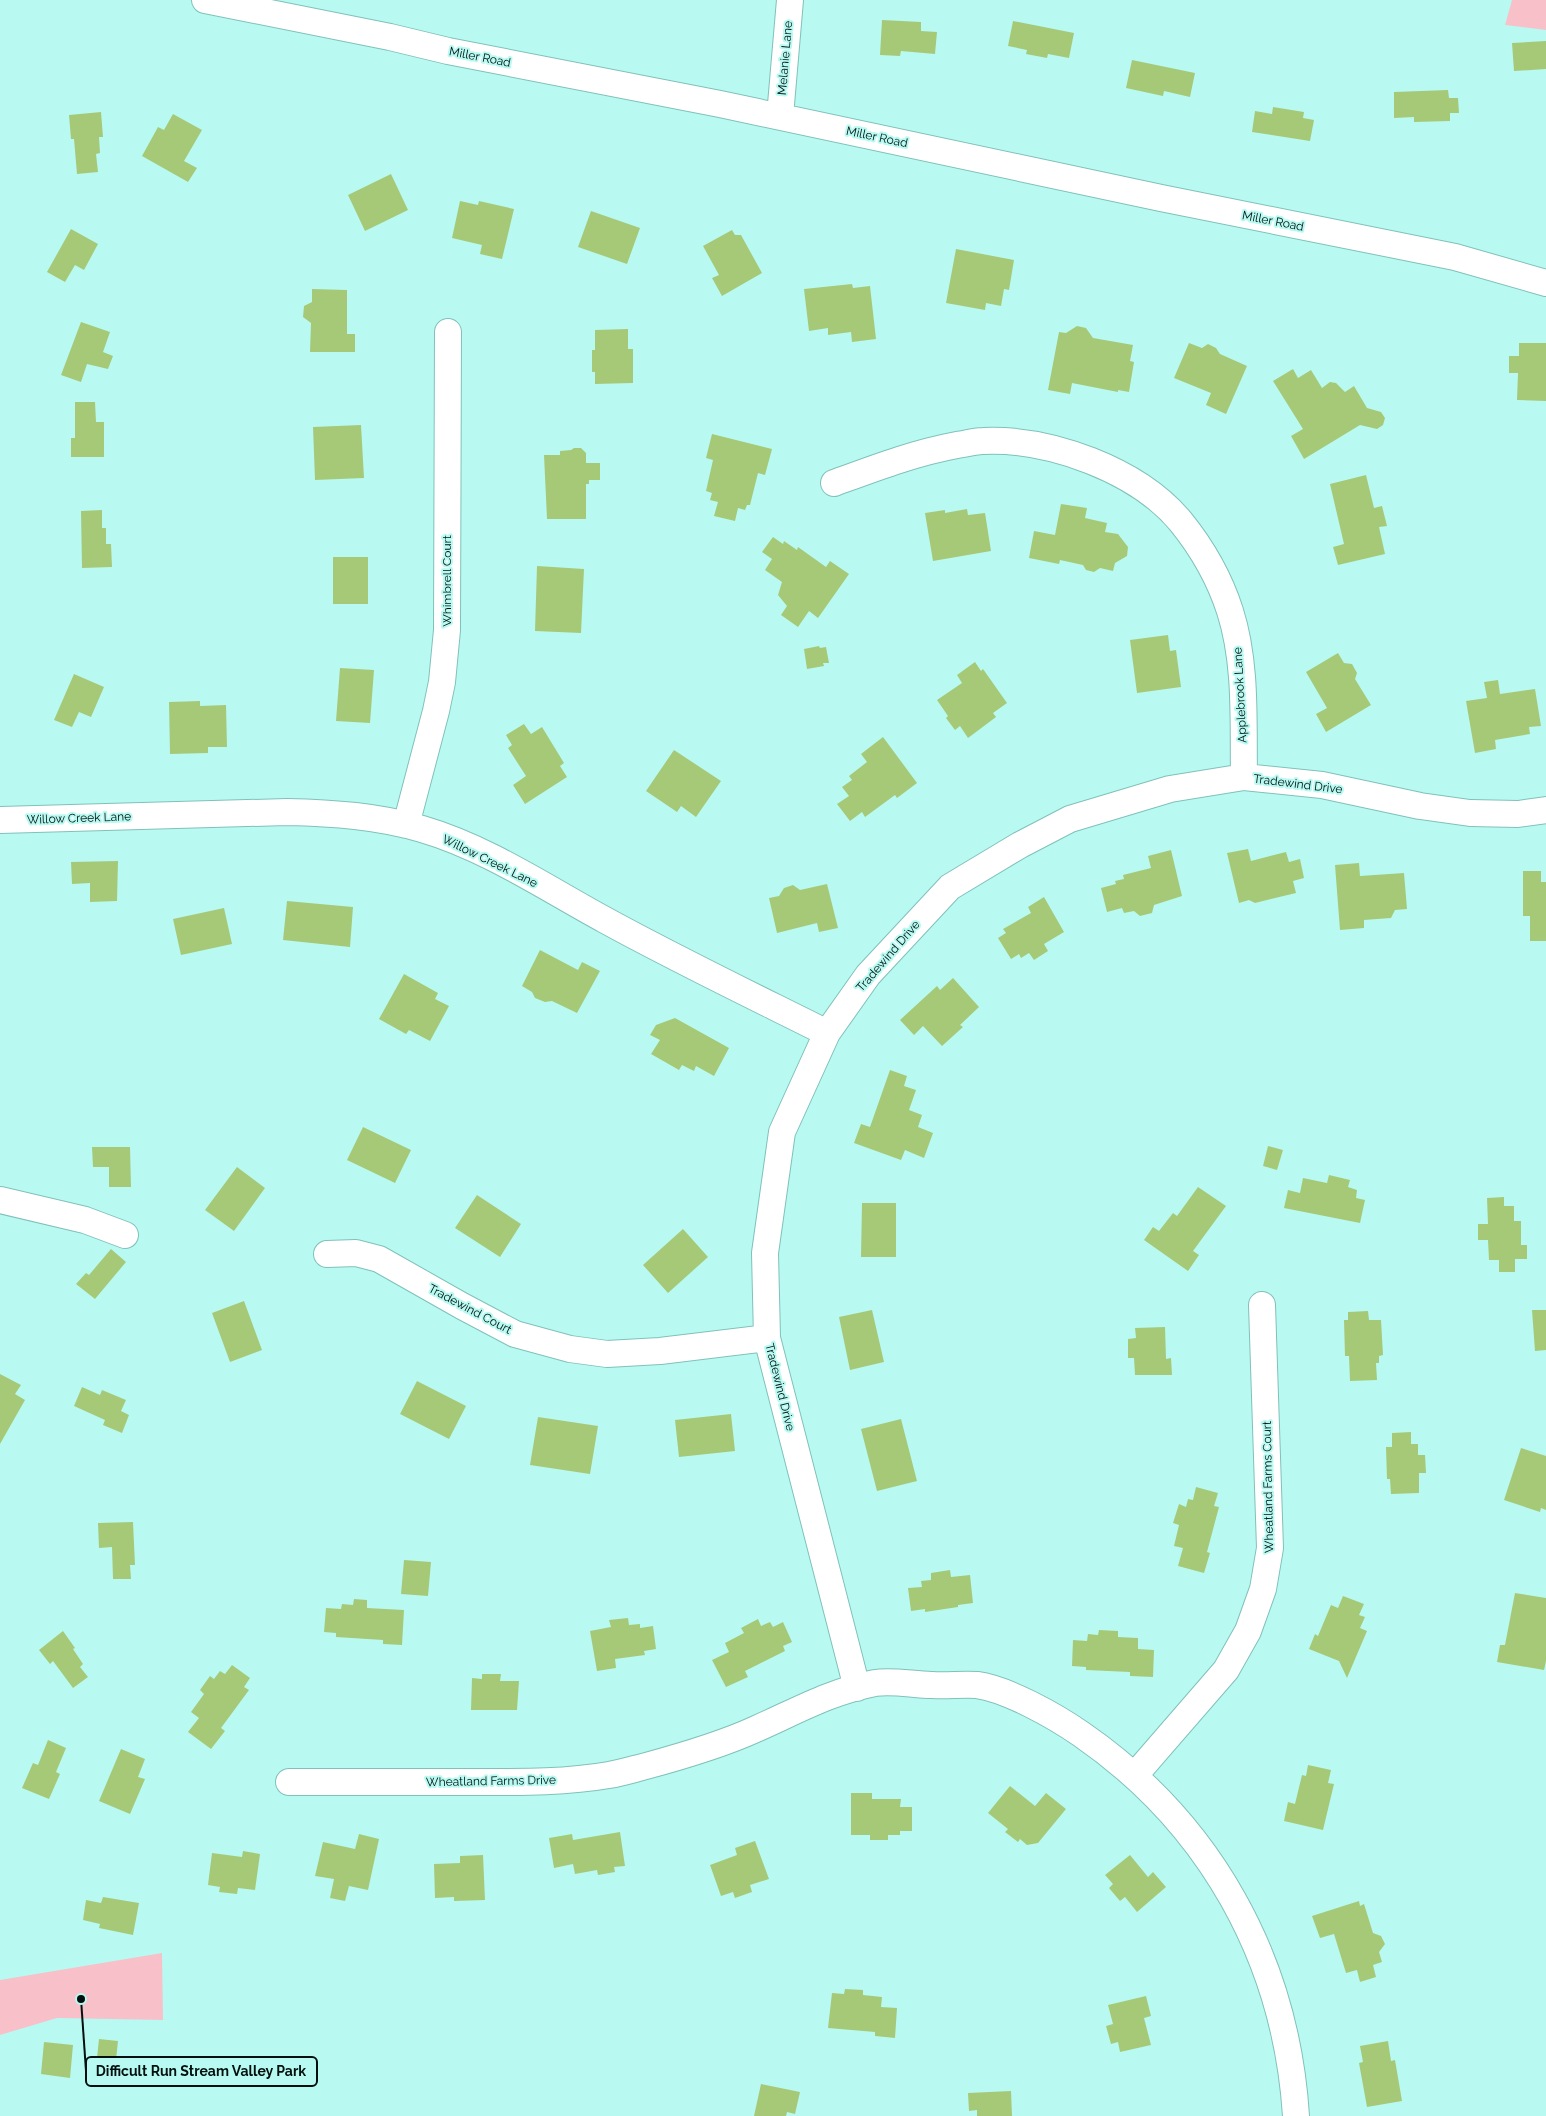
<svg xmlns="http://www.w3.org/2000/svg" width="1546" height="2116" font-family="Raleway,sans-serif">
<rect width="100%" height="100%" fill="#b8faf2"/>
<path fill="#f8c1ca" d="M1512,0H1546V30L1505,25Z
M162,1953L163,2020L57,2018L0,2035V1980Z"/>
<path fill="#a6c977" d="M882,20L921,22V31L937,32L935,54L901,51L900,56L880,55Z
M1013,21L1074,33L1069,58L1048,54L1047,58L1026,54L1027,50L1008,46Z
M1546,41V69L1514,71L1512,43Z
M1132,60L1195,73L1190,97L1164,91L1163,96L1126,88Z
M1448,90L1449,98H1458L1459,113H1450V121L1414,122V117L1394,118V92Z
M1273,107L1304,112L1303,118L1314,120L1310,141L1252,132L1255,111L1272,114Z
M101,112L103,137H99L100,153L96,154L98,172L77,174L74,139H71L69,115Z
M173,114L202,130L184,161L197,168L188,182L142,156L158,127L164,130Z
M391,174L408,210L365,231L348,195Z
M460,201L478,205L479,201L514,209L502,259L480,254L482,245L452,238Z
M591,211L640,228L627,264L578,247Z
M71,229L98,244L84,270L75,265L65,282L47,272Z
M732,230L735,235H741L762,273L722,296L712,278L719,275L703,246Z
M956,249L1014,260L1009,290L1004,289L1001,306L986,303L985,310L946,303Z
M852,284L853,288L870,286L876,339L852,342L851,332L828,335V328L809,331L804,289Z
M312,289L347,290V334H355V352H310L311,323L303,317L304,306L312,302Z
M81,322L110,332L103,352L113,356L108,369L87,364L81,382L61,375Z
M1077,326L1086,328L1093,338L1133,345L1130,361L1134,362L1129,392L1118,390V392L1072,383L1070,394L1048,390L1059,332L1066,333Z
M628,329V349H633V383L595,384V372H592V350H595V330Z
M1189,343L1202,348L1208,344L1216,348L1220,354L1247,366L1226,414L1206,405L1211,393L1174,378Z
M1519,343H1546V401L1517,400L1518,373H1509V356H1519Z
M1293,369L1298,378L1311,370L1322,388L1330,382L1336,383L1345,392L1354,386L1367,408L1381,412L1385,418L1383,425L1377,429L1360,425L1304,459L1291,436L1303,429L1273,381Z
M75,402H95L96,422H104V457H71V438H75Z
M361,425L364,478L315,480L313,427Z
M712,434L772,449L765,475L758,473L750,505H747L745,510L738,508L735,521L714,516L718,502L710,500L712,493L706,491L713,460L706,458Z
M574,448H581L586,453V463H600V480H589V484H586V519H547L544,455H560V451L571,450Z
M1366,475L1374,508L1382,506L1387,526L1379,527L1385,554L1338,565L1333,547L1344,544L1330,484Z
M1061,504L1087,508L1085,518L1107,523L1105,532L1118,534L1128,547L1127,556L1115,563L1113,571L1100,568L1094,572L1086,570L1083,565L1060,560L1059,564L1029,558L1034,531L1055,535Z
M967,509L968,515L985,513L991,551L933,561L925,513L945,510V513Z
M102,510V528H106V544H111L112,567L82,568L81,511Z
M773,537L783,544L784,541L797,550L798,547L826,567L830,561L849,574L818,618L809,611L798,627L781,615L787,606L778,595L782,582L765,570L772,559L762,552Z
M333,557H368V604H333Z
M537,566L584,569L581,633L535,631Z
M1168,635L1170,651L1176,650L1181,687L1137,693L1130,640Z
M819,646L820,648L826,647L829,663H823L824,666L807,669L804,649Z
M1338,653L1344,663L1352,664L1357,673L1355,679L1371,705L1326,732L1316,714L1327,708L1306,672Z
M975,662L981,671L983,669L1007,703L993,713L996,717L968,738L960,726L955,730L946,718L948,716L937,700L962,683L957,675Z
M340,668L374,670L370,723L336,721Z
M74,674L104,687L91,717L79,712L72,727L54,720Z
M1498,680L1500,694L1535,689L1541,726L1529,727L1530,734L1495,740L1496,749L1475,753L1466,701L1487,698L1484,682Z
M200,701V706L226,705L227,747H208V753L170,754L169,702Z
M524,724L531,734L542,727L564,763L560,766L567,777L525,804L513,785L526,776L508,748L512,745L506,735Z
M883,737L917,783L897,798L895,795L865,817L862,812L850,821L837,804L849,796L842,787L852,780L849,776L867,762L861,754Z
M674,750L721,781L696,817L681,806L677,812L646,791Z
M1248,849L1251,861L1286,852L1289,862L1300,859L1304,878L1293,881L1296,893L1255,903L1249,900L1239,903L1227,853Z
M1171,850L1182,896L1154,905L1152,913L1140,916L1134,911L1124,913L1122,908L1107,912L1101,888L1116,884L1115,881L1124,879L1123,875L1151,868L1148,856Z
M118,861L117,901L90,902V883L72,884L71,862Z
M1359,863L1360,876L1404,873L1407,909L1395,910L1391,918L1364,920V928L1340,930L1335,865Z
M1523,871H1541V882H1546V941H1530V916H1523Z
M827,884L838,928L819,932L817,923L777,933L769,898L779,896L784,888L793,885L800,890Z
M1044,897L1064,932L1044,944L1048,951L1034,960L1029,953L1021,958L1019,954L1011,959L998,938L1006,933L1003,929L1031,913L1028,907Z
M287,901L353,907L350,947L283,940Z
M224,908L232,944L181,955L173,919Z
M540,950L578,970L582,962L600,971L577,1013L552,1001L545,1002L535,998L532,992L522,986Z
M404,974L438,993L435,999L449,1006L430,1041L409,1030L406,1034L379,1019Z
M953,978L979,1007L960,1025L963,1027L942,1046L923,1026L914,1035L900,1020L937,986L940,990Z
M675,1018L729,1048L714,1076L696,1066L694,1071L682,1065L679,1070L651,1054L660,1040L650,1035L656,1025Z
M890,1070L907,1076L904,1086L916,1090L909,1110L922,1115L918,1127L933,1133L924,1158L905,1150L901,1160L854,1143L861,1124L870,1127Z
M363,1127L411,1150L395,1183L347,1160Z
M1268,1146L1283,1150L1277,1170L1263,1166Z
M92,1147H130L131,1187H109V1167H93Z
M237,1167L265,1188L234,1231L205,1210Z
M1329,1175L1350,1180L1348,1187L1357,1190L1356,1198L1365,1200L1360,1223L1284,1208L1288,1190L1300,1193L1303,1178L1327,1183Z
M1198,1187L1226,1206L1193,1251L1199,1255L1188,1271L1144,1240L1153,1227L1159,1231L1173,1213L1177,1216Z
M477,1195L521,1224L500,1257L455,1228Z
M1504,1197V1206H1514V1221H1521V1245H1527V1259H1515V1272H1499V1260H1489L1488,1240H1478V1224H1488L1487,1198Z
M862,1203H896V1257H861Z
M683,1229L708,1257L668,1293L643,1265Z
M111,1249L126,1262L95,1299L76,1284L86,1273L89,1275Z
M244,1301L262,1350L230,1362L212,1313Z
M872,1310L884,1362L850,1370L839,1317Z
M1532,1310H1546V1350L1535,1351Z
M1368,1311L1369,1320H1381L1383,1355L1379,1356V1363H1376L1377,1380L1350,1381L1349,1356H1345L1344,1320H1348V1312Z
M1165,1327L1166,1359L1171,1358L1172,1375H1135L1134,1358H1128V1339L1136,1338L1135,1328Z
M0,1374L21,1385L15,1394L25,1400L0,1444Z
M417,1381L466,1406L449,1439L400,1414Z
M82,1387L100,1395L102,1390L126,1400L121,1411L129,1415L122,1433L103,1425L105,1420L74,1406Z
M731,1414L735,1451L679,1457L675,1420Z
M538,1417L598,1426L590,1474L530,1465Z
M901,1419L917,1481L877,1491L861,1429Z
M1411,1432V1444H1418V1455H1425L1426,1473H1419V1493L1391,1494L1390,1479H1387L1386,1447H1392V1433Z
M1521,1448L1546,1456V1510L1541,1508L1540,1512L1504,1500Z
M1196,1487L1218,1493L1214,1506L1219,1507L1207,1552L1210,1553L1204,1573L1178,1566L1183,1548L1174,1546L1179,1525L1173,1523L1179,1504L1186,1507L1188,1499L1193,1500Z
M133,1522L135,1565H130L131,1579H113L112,1547L99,1548L98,1523Z
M404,1560L431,1562L428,1596L401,1594Z
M950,1570L951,1577L970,1575L973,1603L958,1605V1607L925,1612V1609L911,1611L908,1588L922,1587L921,1581L931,1580V1573Z
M1515,1593L1546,1598V1661L1544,1670L1497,1662L1500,1645H1505Z
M1343,1596L1364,1604L1359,1615L1365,1617L1360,1628L1367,1631L1347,1678L1339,1661L1309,1649L1315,1634L1318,1636L1331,1605L1338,1608Z
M354,1599L367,1600V1608L404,1610L402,1645L383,1644V1640L336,1637V1633L324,1632L326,1608L341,1609L342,1604L353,1605Z
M628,1618L629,1625L640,1624V1628L653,1626L656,1649L644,1651L645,1655L615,1659L616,1668L597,1671L590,1631L611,1627L609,1620Z
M758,1619L761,1626L770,1622L773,1627L783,1622L792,1642L783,1646L785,1651L745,1671L748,1677L726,1687L712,1660L729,1652L725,1643L744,1633L741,1628Z
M1099,1630L1118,1631V1637L1138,1638V1649L1154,1650L1153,1677L1130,1676V1672L1086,1670V1667L1072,1666L1073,1640L1087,1641L1088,1634L1098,1635Z
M63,1631L75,1648L73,1649L83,1664L80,1667L88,1677L73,1688L53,1661L50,1664L39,1650Z
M232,1665L250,1678L244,1687L249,1690L221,1728L225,1731L211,1749L188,1732L199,1718L191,1712L204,1694L200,1690L210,1676L214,1679L220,1671L225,1674Z
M482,1674H501L500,1681H519L517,1710H471L472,1678L482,1679Z
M48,1740L66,1748L56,1772L60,1774L49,1799L22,1788L33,1763L38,1765Z
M121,1749L145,1759L138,1777L145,1779L130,1814L99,1801Z
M1308,1765L1331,1770L1328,1783L1334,1784L1323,1830L1284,1821L1288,1802L1295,1804L1302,1775L1306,1776Z
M1010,1786L1035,1806L1046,1793L1066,1809L1038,1843L1027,1845L1020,1839L1018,1842L1005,1832L1008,1829L988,1813Z
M851,1793H872V1799H901L900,1807H912V1831H900V1835H888V1840H870V1835H851Z
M620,1832L625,1866L614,1867L615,1872L598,1875L597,1870L575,1874L573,1864L554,1868L549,1838L572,1834L573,1840Z
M359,1834L379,1839L368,1890L349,1886L345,1901L330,1898L334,1879L315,1876L323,1842L355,1849Z
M755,1841L769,1879L750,1885L752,1892L735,1898L733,1892L721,1896L710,1865L737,1855L735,1848Z
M243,1851L260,1854L255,1890L238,1888L237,1894L219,1892L220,1887L208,1885L212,1853L242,1857Z
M483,1855L485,1900L454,1901V1897L435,1898L434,1864L460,1863V1856Z
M1130,1855L1148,1877L1153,1872L1166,1887L1137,1912L1125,1897L1120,1901L1109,1888L1113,1884L1105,1875Z
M103,1897L139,1903L133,1935L99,1928L100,1924L83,1920L86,1900L101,1903Z
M1359,1901L1360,1906L1364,1904L1373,1933L1381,1936L1385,1944L1379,1952L1382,1962L1373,1965L1376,1977L1360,1982L1357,1970L1346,1973L1334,1934L1320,1938L1312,1916Z
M845,1989L863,1990V1995L882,1997L881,2007L897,2008L895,2038L875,2036V2032L828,2028L832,1993L844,1994Z
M1146,1996L1151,2016L1144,2018L1151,2045L1120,2052L1118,2042L1111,2044L1106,2026L1113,2024L1108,2005Z
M99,2039L118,2041L116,2060L97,2058Z
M1388,2041L1391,2061L1395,2060L1402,2101L1367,2107L1359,2063L1363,2062L1360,2046Z
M44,2042L73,2045L70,2078L41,2074Z
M761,2084L800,2092L795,2114L787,2112L786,2116H754Z
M1011,2091L1012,2116H977V2110L969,2111L968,2093Z"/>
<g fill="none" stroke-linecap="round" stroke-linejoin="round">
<g stroke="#80c1ba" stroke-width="28">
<path id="minor" d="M205,0L390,37L448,51L720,104L1161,198L1455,257L1546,283
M780,116L790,0
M834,483C875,468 914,453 957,445C966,444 975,441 983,441C1050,438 1138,470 1181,522C1202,548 1220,580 1230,611C1247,664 1243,723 1244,777
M0,820L287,812C333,813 378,816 422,829C487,848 546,888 605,920C678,960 753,996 827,1033
M406,825L436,711L442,682L447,630L448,332
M0,1200L85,1220L125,1235
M327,1254L356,1253L379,1259L462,1306L515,1334L570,1349L607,1354L660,1351L767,1338
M857,1688L767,1338L765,1253L782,1132L827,1033L868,975L950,887L1020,845L1070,819L1170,789L1244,777L1322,785L1420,806L1470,813L1518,814L1546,810
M1135,1775L1226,1670L1248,1631L1263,1589L1270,1548L1262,1305
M289,1782C349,1782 408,1782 468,1782C515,1782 563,1783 609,1775C621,1773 634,1769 646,1766C683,1756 721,1745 756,1729C797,1711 829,1692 875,1683C893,1680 914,1685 932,1685C947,1686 962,1684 977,1685C1007,1689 1055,1716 1081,1734C1210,1823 1286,1959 1296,2116"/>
</g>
<use href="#minor" stroke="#fff" stroke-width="26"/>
</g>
<g text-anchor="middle" stroke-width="4" stroke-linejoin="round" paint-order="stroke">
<g font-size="12" fill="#00100e" stroke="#b8faf2">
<text transform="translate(480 57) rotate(11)" y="4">Miller Road</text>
<text transform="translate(785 58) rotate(-85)" y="4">Melanie Lane</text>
<text transform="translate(877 137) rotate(12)" y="4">Miller Road</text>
<text transform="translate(1273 221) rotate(11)" y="4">Miller Road</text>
<text transform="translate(447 581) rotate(-90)" y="4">Whimbrell Court</text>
<text transform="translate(1240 695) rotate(-93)" y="4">Applebrook Lane</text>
<text transform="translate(1298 784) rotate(7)" y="4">Tradewind Drive</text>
<text transform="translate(79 818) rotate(-2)" y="4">Willow Creek Lane</text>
<text transform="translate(490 861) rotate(26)" y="4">Willow Creek Lane</text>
<text transform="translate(888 956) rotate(-49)" y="4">Tradewind Drive</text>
<text transform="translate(470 1309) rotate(28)" y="4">Tradewind Court</text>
<text transform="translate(780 1387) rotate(76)" y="4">Tradewind Drive</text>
<text transform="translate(1268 1487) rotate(-91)" y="4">Wheatland Farms Court</text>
<text transform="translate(491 1781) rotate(-1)" y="4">Wheatland Farms Drive</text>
</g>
</g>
<path fill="none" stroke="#00100e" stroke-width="2" d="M81 1999L86 2071"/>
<circle fill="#00100e" stroke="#b8faf2" stroke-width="2" cx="81" cy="1999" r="5"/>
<rect fill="#b8faf2" stroke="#00100e" stroke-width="2" x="86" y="2057" width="231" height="29" rx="5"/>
<g font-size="14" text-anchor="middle" font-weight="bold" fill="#00100e">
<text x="201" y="2076">Difficult Run Stream Valley Park</text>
</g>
</svg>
